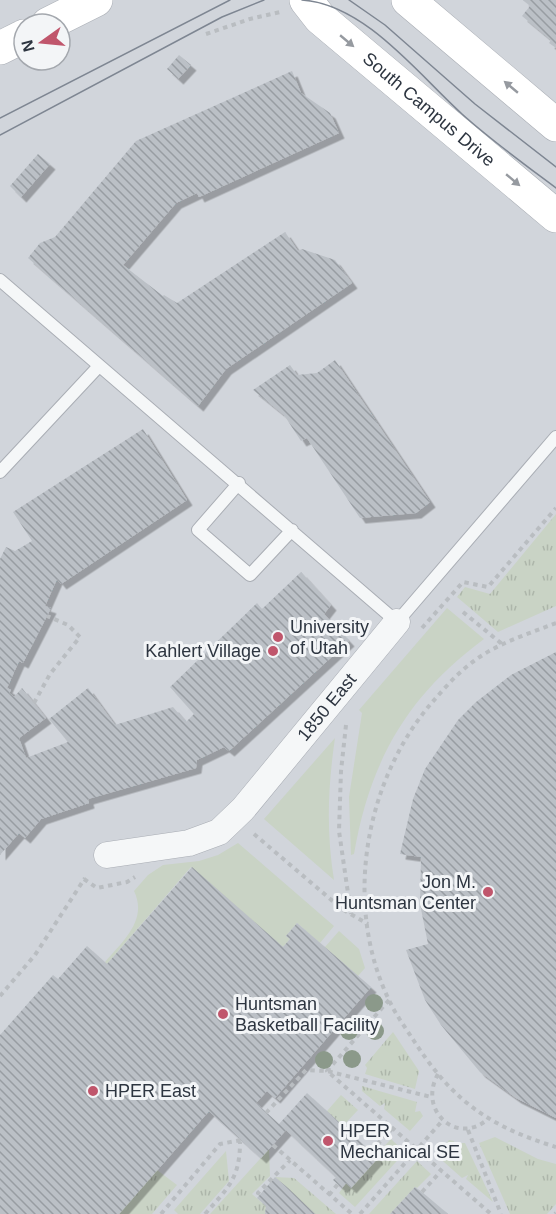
<svg xmlns="http://www.w3.org/2000/svg" width="556" height="1214" font-family="Helvetica,sans-serif">
<defs>
<pattern id="grass-tufts" width="24" height="20" patternUnits="userSpaceOnUse" patternTransform="scale(1.5)"><rect width="24" height="20" fill="#c9d3c5"/><path d="M3 7l-1-3M5 7V3M7 7l1-3M15 17l-1-3M17 17v-4M19 17l1-3" fill="none" stroke="#adb6aa"/></pattern>
<pattern id="building-back-hatch" width="6" height="6" patternUnits="userSpaceOnUse" patternTransform="scale(1.5)"><rect width="6" height="6" fill="#bbc0c6"/><path d="M-1 5l2 2M0 0l6 6M5-1l2 2" fill="none" stroke="#989da2"/></pattern>
<filter id="shadow"><feDropShadow dx="5.5" dy="5.5" stdDeviation="0" flood-color="#0004"/></filter>
</defs>
<rect width="100%" height="100%" fill="#e3e6ea"/>
<path fill="#d1d5db" fill-rule="evenodd" d="M0,0H556V1214H0ZM24,24H60V60H24Z"/>
<path fill="url(#grass-tufts)" d="M556,514V606L498,632L457,597L465,587L490,594Z
M393,1032L419,1071L415,1089L365,1074L367,1068L365,1065Z
M362,1086L417,1102L415,1112L420,1111L423,1116L410,1131L384,1109L385,1103L380,1106L362,1091Z
M341,1095L358,1110L343,1126L327,1111Z
M495,1137L538,1159L556,1164V1204L547,1214H510L479,1143Z
M391,1139L405,1152L355,1207L339,1193L346,1183L351,1188L378,1158L375,1156Z
M449,1140L454,1141L455,1147L459,1143H465L493,1202L466,1179L468,1175L462,1178L436,1155Z
M269,1149L270,1176L252,1194L266,1206L265,1214H210Z
M226,1151L229,1181L200,1214H178L174,1210Z
M417,1161L431,1174L417,1188L415,1187L390,1214H369Z
M157,1170L177,1185L152,1214H119Z
M275,1177L294,1178L336,1214H315Z"/>
<path fill="#c9d3c5" d="M447,608L484,639C407,696 370,761 354,854L351,855L349,797L362,713L359,710Z
M335,738C328,786 326,831 334,880L264,819Z
M238,843L334,926L320,943L297,923L286,936L290,939L283,947L191,867L107,964L105,962C123,941 148,920 134,891L148,875L163,865L199,861L218,855Z
M339,931L359,949L365,968L358,976L325,947Z"/>
<path fill="url(#building-back-hatch)" filter="url(#shadow)" d="M523,0H556V48L549,43L551,40L522,16L530,6Z
M179,55L191,65L178,79L167,69Z
M292,71L301,93L330,113L339,133L199,197L197,193L176,203L123,265L163,296L164,295L177,303L285,232L298,251L302,249L335,260L352,283L226,369L198,406L28,258L40,243L55,237L136,141Z
M38,154L50,164L21,197L10,186Z
M335,360L430,502L416,513L360,518L307,438L301,441L284,415L253,390L290,365L297,375L317,373Z
M143,429L187,500L61,584L57,579L45,606L51,608L23,663L19,661L7,688L11,690L9,693L14,697L22,688L46,718L19,738L26,758L68,742L49,719L88,688L115,725L173,707L186,722L194,714L170,687L257,603L262,609L301,572L331,605L324,614L349,641L229,751L224,747L197,760L196,768L88,799L89,803L41,819L25,838L19,833L0,855V559L6,547L15,551L32,541L13,512Z
M556,652V1118L516,1098L480,1072L441,1025L425,1000L406,950L428,944L420,904L421,857L400,854L413,799L425,769L458,720L476,702L511,675Z
M192,867L283,947L290,939L286,936L297,923L371,987L275,1098L267,1091L256,1103L279,1124L307,1093L378,1158L351,1188L346,1183L342,1188L333,1180L336,1177L286,1130L261,1158L209,1111L119,1214H0V1035L53,975L58,979L87,946L107,964Z
M275,1177L288,1188L315,1214H265L266,1206L257,1198Z
M415,1187L422,1192L448,1214H390Z"/>
<g fill="none" stroke-linecap="round" stroke-linejoin="round">
<g stroke="#a9adb4" stroke-width="14">
<path id="lane" d="M0,280L397,622L556,437
M0,472L99,366
M239,483L198,530L250,575L292,530"/>
</g>
<g stroke="#a9adb4" stroke-width="27">
<g id="street">
<path id="s1" d="M107,855L189,843L219,832L243,809L397,622"/>
</g>
</g>
<g stroke="#a9adb4" stroke-width="34">
<g id="secondary">
<path id="s2" d="M306,0L320,18L556,216"/>
<path d="M408,0L556,125"/>
<path d="M48,24L96,0"/>
<path d="M0,48L24,36"/>
</g>
</g>
<path stroke="#b9bdc1" stroke-width="4" stroke-dasharray="4.5 4.5" stroke-linecap="butt" d="M206,34L250,19L280,12
M463,612L502,644
M556,623C528,634 498,643 474,661C457,673 442,691 429,706C362,787 343,912 392,1006C398,1018 407,1030 414,1041C429,1064 446,1086 467,1103C494,1125 524,1137 556,1147
M422,628L463,582L488,587L556,508
M34,703L50,674L80,637L68,625L47,616
M346,725L341,771L339,831L351,914
M254,834L342,909L368,924
M84,879L97,888L127,882L135,877
M0,996L35,955L85,878
M389,1000L327,1071L491,1214
M438,1074C417,1111 458,1147 489,1118
M266,1113L306,1070L327,1071L431,1097
M468,1130L501,1214
M273,1145L352,1214
M371,1151L393,1128
M422,1192L441,1171
M260,1194L258,1193L290,1160
M329,1195L338,1184
M161,1214L220,1144L241,1140
M205,1214C228,1188 240,1178 240,1142
M360,1214L443,1120
M555,1214L556,1213"/>
<use href="#lane" stroke="#f5f7f8" stroke-width="12"/>
<use href="#street" stroke="#f5f7f8" stroke-width="26"/>
<use href="#secondary" stroke="#fff" stroke-width="33"/>
<path stroke="#7e8692" stroke-width="1.5" d="M302,0C365,4 419,75 462,114C492,141 524,164 556,188
M349,0L385,25L475,104L556,167
M0,118L230,0
M0,135L222,17L264,0"/>
</g>
<g fill="#8b998a">
<circle cx="374" cy="1003" r="9"/>
<circle cx="349" cy="1031" r="9"/>
<circle cx="375" cy="1031" r="9"/>
<circle cx="352" cy="1059" r="9"/>
<circle cx="324" cy="1060" r="9"/>
</g>
<defs><path id="oneway-solid" d="M-6-.8H1V-3.2L6.5 0L1 3.2V.8H-6Z" transform="scale(1.5)"/></defs>
<g fill="#969aa0">
<use href="#oneway-solid" transform="translate(347 41) rotate(40)"/>
<use href="#oneway-solid" transform="translate(511 87) rotate(-140)"/>
<use href="#oneway-solid" transform="translate(513 180) rotate(40)"/>
</g>
<g fill="#c0566c" stroke="#f3f5f7" stroke-width="2">
<circle cx="278" cy="637" r="6"/>
<circle cx="273" cy="651" r="6"/>
<circle cx="488" cy="892" r="6"/>
<circle cx="223" cy="1014" r="6"/>
<circle cx="93" cy="1091" r="6"/>
<circle cx="328" cy="1141" r="6"/>
</g>
<g text-anchor="middle" stroke-width="6" stroke-linejoin="round" paint-order="stroke">
<g font-size="18" fill="#2d3540" stroke="#f3f5f7">
<text dy="6" stroke="none"><textPath href="#s2" startOffset="165">South Campus Drive</textPath></text>
<text dy="6" stroke="none"><textPath href="#s1" startOffset="280">1850 East</textPath></text>
</g>
<g font-size="18" fill="#2d3540" stroke="#f3f5f7" text-anchor="start">
<text x="290" y="633">University<tspan x="290" dy="21">of Utah</tspan></text>
<text x="261" y="657" text-anchor="end">Kahlert Village</text>
<text x="476" y="888" text-anchor="end">Jon M.<tspan x="476" dy="21">Huntsman Center</tspan></text>
<text x="235" y="1010">Huntsman<tspan x="235" dy="21">Basketball Facility</tspan></text>
<text x="105" y="1097">HPER East</text>
<text x="340" y="1137">HPER<tspan x="340" dy="21">Mechanical SE</tspan></text>
</g>
</g>
<g transform="translate(42 42) rotate(255)"><circle r="28" fill="#f3f5f7" stroke="#a4a8ae" stroke-width="1.5"/>
<path d="M0-4.5L10 22L0 15L-10 22Z" fill="#c0566c"/>
<text y="-9" font-size="16" font-weight="bold" text-anchor="middle" fill="#2d3540">N</text>
</g>
</svg>
